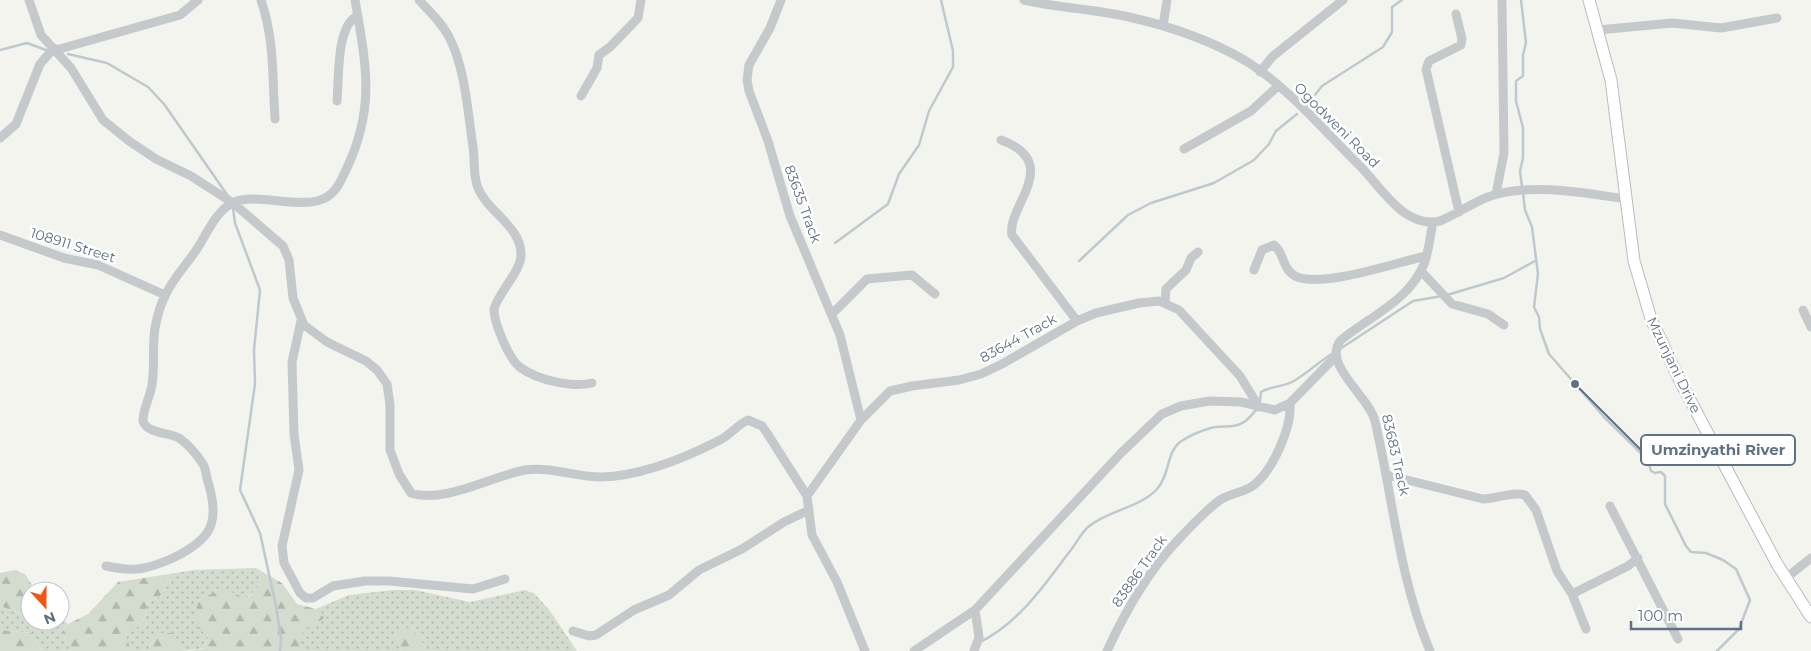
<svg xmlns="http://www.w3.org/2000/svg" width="1811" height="651" font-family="Montserrat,sans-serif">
<defs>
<pattern id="grass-dots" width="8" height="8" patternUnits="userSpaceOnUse" patternTransform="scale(1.25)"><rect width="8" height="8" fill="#d4dcd0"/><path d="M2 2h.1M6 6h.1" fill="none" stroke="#afb7ae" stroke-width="1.8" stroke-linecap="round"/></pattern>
<pattern id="forest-firs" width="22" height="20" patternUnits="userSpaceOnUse" patternTransform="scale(1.25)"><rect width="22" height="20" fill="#d4dcd0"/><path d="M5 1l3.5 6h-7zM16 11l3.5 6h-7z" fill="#afb7ae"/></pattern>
</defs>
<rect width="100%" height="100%" fill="#f4f4ef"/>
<path fill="url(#grass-dots)" d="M256,568L262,583L208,638L205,648L183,651L173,634L153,639L148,651H131L125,635L143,623L148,602C164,597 166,589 169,574L194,570Z
M393,590H415L470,602L525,590L535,594L550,611L577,651H428L412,628L394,638L401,651H299V635L323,618L316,609L349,595Z
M0,606L27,616L30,613V621H60V617L68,624L62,632L70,651H42L31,633L0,630Z"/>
<path fill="url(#forest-firs)" d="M256,568L282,583L297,604L316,609L324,618L299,635V651H189L205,648L208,638L194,623C198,595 200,597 227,590L247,599L262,583Z
M15,570L25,574L36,591H30V613L27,616L0,606V573Z
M169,574C166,589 164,597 148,602L143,623L126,635L131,651H70L62,632L68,624L88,614L118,582Z
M412,628L428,651H401L393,638L400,629Z
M0,630L31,633L42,651H0Z
M162,633H173L183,651H148L153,639Z"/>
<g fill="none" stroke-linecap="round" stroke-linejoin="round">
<path stroke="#bec9ce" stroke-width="2.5" d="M1521,0L1526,43L1523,55V76L1516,81V101L1523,128V158L1520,171L1522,187
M0,50L27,43L46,50
M68,54L107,63L148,87L164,104L228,196
M1307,105L1322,86L1383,47L1392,32V7L1402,0
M1523,193L1525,210L1532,227L1538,274L1534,307L1539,317L1540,329L1549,354L1604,417L1648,460L1651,471L1655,473L1661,472L1665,476V504L1686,546L1691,552L1706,553L1723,560L1736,569L1750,600L1739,629L1717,651
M233,208L235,223L260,290L254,350L255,384L240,490L260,533L276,606L281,639L280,651
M835,243L888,204L899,174L919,145L929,111L953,67V51L941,0
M1079,261L1128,215L1151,203L1214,183L1254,160L1269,144L1276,131L1297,114
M1447,295L1504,278L1535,261
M1340,349L1413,301L1442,296
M1260,401L1261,392C1271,386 1282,387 1292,382C1307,374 1319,361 1335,352
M980,642C1018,624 1045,584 1070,551C1076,544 1081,533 1088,527C1108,510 1140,508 1157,489C1170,475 1166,453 1180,442C1189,436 1200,431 1211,428C1222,425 1234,429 1244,422C1249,419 1253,413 1257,409"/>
<g stroke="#b8bbbf" stroke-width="13">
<path id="major" d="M1589,0L1611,80L1634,261L1651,319L1680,381L1751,515L1777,564L1811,617"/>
</g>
<path stroke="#c6c9cc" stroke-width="9" d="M29,0L41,35L71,68L103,120L129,141L156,159L191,176L233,203L283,246L289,260L293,298L304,325L327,342L366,361L377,370L387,384L390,405V450L399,474L411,493C444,504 492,476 525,470C550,466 576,477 601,477C640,476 685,458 720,440C730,435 737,425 748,420L762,426L767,433L807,496
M261,0C275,42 272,76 275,119
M419,0C430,12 443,24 450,39C465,68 468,114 473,147C475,159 473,173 477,185C485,211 522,226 521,255C521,271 499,292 494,309C494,323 509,360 521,368C538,380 573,388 592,383
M781,0L770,28L749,65L747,80L749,91L768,141L790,216L840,335L861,420
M1024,0C1059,8 1095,9 1129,17C1169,26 1210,40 1246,61C1288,87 1325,132 1360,166C1382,188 1404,229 1440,221C1457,214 1472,203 1488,197C1528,182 1585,193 1626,199
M1456,14L1462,39L1461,45L1429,61L1426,69L1459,212
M1163,26L1167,0
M1598,30L1672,23L1721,28L1777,18
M56,50L180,15L198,0
M1260,72L1272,57L1343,0
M581,96L597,68L599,55L610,47L638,18L641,0
M337,101C339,80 336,24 358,16
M0,138L16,124L40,64L54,48
M1001,140C1064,163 1006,207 1012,235L1077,321
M1184,149L1251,111L1278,86
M1496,194L1504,153L1502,0
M0,235L64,258L98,265L165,295
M1254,270L1262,250L1274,245C1284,252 1282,269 1295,276C1321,289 1397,262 1426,256
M1421,271L1452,304L1488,314L1504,325
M1165,303L1166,289L1186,270L1191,258L1198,252
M1803,310L1811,327
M832,314L867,279L912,275L935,294
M301,321L292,362L294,434L299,470L282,546L284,563L300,593L306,598H313L333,586L365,581H389L473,589L505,579
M1387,475L1483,499C1496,499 1514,491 1525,495L1536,510L1557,571L1572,594L1586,629
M1610,506L1678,639
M106,566C134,572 146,570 173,558C210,540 221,524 208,482C206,476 206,469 203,464C197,455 188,444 179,438C169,432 147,434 143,421C143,409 150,397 152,385C155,366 152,347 155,328C157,317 160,305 165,296C172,280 185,266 195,252C207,235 214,212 234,202C254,193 293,207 317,201C334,197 339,185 346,170C376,107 366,65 355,0
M1786,578L1811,558
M1572,594L1628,566L1638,558
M573,631L589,636L596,635L634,610L669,595L699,570L742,549L784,522L807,511
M865,651L837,582L812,535L807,496L861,420L890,391L912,386L959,380L981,374L1002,364L1077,321L1096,313L1139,303L1159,301L1179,310L1240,376L1259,407
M914,651L975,610L1121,453L1162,414L1181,406L1209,401L1241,402L1275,410L1290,403L1336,356
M974,651L979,637L975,610
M1107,651C1125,612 1148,571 1178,540C1191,526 1205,511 1220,500C1230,493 1244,493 1254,485C1273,470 1292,427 1290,403
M1430,651C1399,578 1393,498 1375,421C1369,396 1321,364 1341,340C1369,317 1410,300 1424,264C1429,251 1430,236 1433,222"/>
<use href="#major" stroke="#fff" stroke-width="11"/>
</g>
<g text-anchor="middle" stroke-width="5" stroke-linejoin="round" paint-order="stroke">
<g font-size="14" fill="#607183" stroke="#fff">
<text transform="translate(1337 125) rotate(45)" y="5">Ogodweni Road</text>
<text transform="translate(803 204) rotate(70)" y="5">83635 Track</text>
<text transform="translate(73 245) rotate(17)" y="5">108911 Street</text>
<text transform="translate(1018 338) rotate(-29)" y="5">83644 Track</text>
<text transform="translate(1674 365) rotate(64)" y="5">Mzunjani Drive</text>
<text transform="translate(1396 455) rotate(77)" y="5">83683 Track</text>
<text transform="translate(1139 571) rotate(-55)" y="5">83886 Track</text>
</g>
</g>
<path fill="none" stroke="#607183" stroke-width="2" d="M1575 384L1641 450"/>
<circle fill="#607183" stroke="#fff" stroke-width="2" cx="1575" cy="384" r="5"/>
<rect fill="#fff" stroke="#607183" stroke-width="2" x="1641" y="435" width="154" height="30" rx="5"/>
<g font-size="15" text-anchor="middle" font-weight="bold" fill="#607183">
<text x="1718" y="455">Umzinyathi River</text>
</g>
<g transform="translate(45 606) rotate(159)"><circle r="24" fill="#ffffff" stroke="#bfc6cd"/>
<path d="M0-4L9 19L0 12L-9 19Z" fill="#f25612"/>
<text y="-8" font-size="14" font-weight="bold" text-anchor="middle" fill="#607183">N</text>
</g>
<path d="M1631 621v8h110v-8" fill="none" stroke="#607183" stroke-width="2.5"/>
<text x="1638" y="621" font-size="15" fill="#607183" stroke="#ffffff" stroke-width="4" paint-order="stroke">100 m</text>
</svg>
